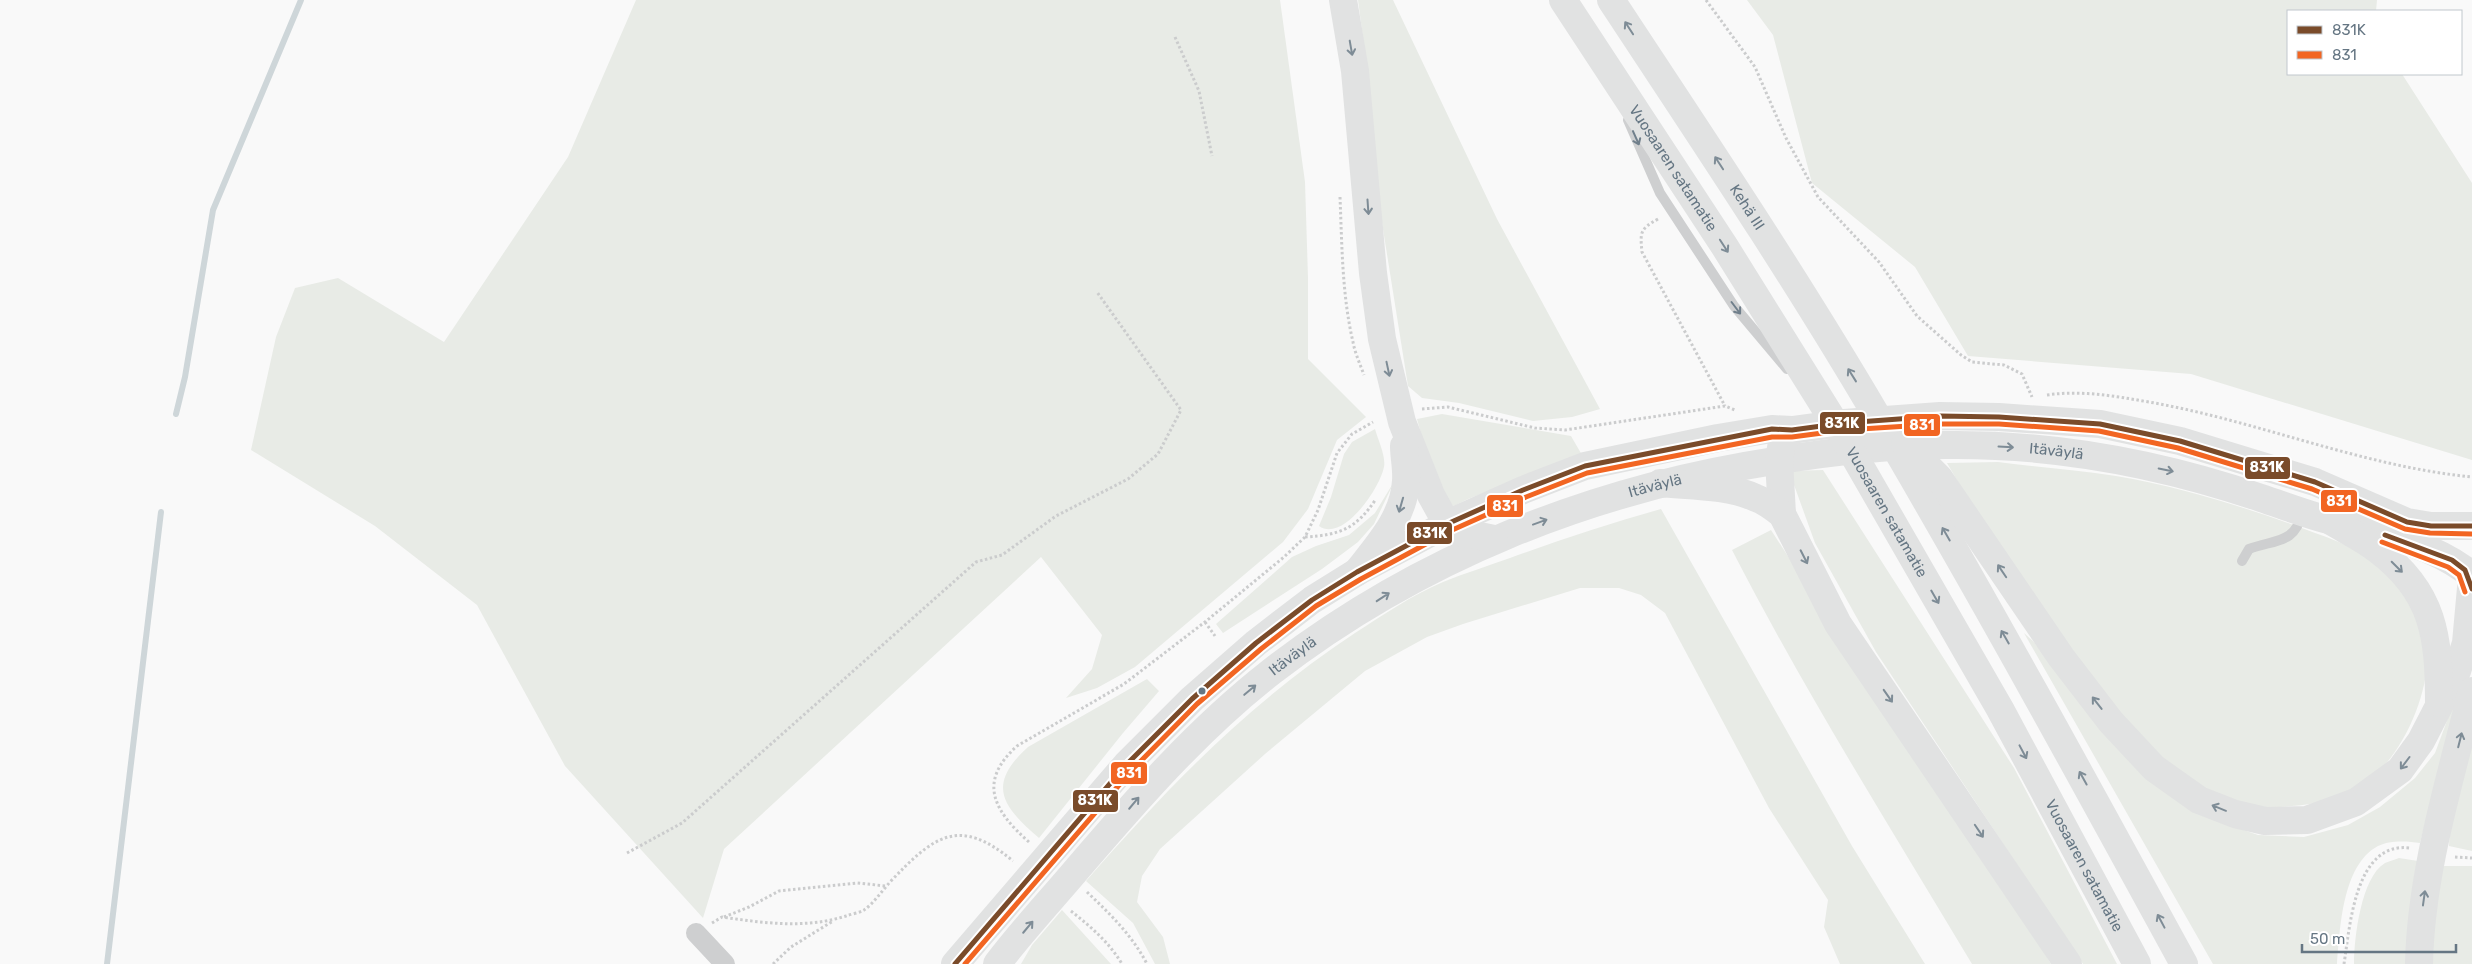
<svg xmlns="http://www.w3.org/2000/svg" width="2472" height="964" font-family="Rubik,sans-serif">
<rect width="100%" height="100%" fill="#f9f9f9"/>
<path fill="#e8ebe6" d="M636,0H1280L1305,182L1308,278V359L1366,417L1337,440L1308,509L1283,542L1135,667L1097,688L1066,698L1092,669L1102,635L1041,557L724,849L703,918L565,766L477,605L375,526L251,450L276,337L295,288L338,278L444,342L568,157Z
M1358,0H1393L1497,219L1600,409L1572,417L1533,421L1459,403L1422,398L1408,386L1379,204L1366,61Z
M1747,0H2377L2376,11H2288V74H2402L2472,183V460L2191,374L1968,356L1915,267L1812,183L1773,35Z
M1442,414L1571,436L1582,455L1468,499L1454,506L1448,504L1423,441L1417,419Z
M1375,429C1378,440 1386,456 1384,467C1380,488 1343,543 1319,526L1331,497L1344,454L1352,442Z
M1998,462C2037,467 2077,470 2116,476C2181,487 2245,507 2307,530C2335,540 2374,554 2394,577C2412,598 2426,628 2427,656C2428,701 2397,766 2357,789C2336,800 2316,804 2292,806C2265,809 2238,806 2213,794C2175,775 2148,745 2120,713C2078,664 2043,611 2007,557C1987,526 1965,495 1947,463Z
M1823,470L2014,768L2117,964H2083L1876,652L1815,543L1789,471Z
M1395,480L1374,524L1358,542L1322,569L1223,633L1216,624L1292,557L1316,546L1349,535L1375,513Z
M1661,509L1852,846L1925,964H1840L1824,927L1828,900L1769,808L1665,613L1641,595L1619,588H1580L1463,624L1427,637L1365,671L1265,754L1160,849L1142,876L1137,902L1163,937L1170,964H1155L1133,923L1086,881C1169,786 1248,704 1355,633C1383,615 1412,595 1443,582C1465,573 1488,566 1510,558C1560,540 1610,523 1661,509Z
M1771,530L2036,939L2051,964H1972C1890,827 1805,692 1732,550Z
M2024,633L2034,642L2095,721L2226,824L2258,835L2304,837L2348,825L2380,807L2415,778L2435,753L2464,675L2420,843C2407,841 2390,840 2378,846C2342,865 2340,929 2337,964H2213Z
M1147,679L1159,691L1123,733L1039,838C1002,806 986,785 1028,747Z
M2472,744V851L2449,846L2450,826Z
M2399,858L2418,861L2410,964H2354C2354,939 2361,877 2385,863C2389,861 2395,860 2399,858Z
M2442,866H2472V964H2431L2432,938Z
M1062,910L1111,964H1021L1032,945Z"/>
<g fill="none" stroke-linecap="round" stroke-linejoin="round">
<path stroke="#ced6d9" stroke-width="6" d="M176,414L185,377L213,210L301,0
M107,964L161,512"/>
<path stroke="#cbcccd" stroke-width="3" stroke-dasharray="2.5 2.5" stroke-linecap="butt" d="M1706,0L1755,67L1786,138L1818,197L1879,262L1917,316L1961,355L1972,362L2004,365L2022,374L2032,397
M1175,37L1199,91L1212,156
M1340,197C1342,245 1342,295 1353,342C1355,353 1360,364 1364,375
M1658,219C1640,229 1640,232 1642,252L1725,406
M2047,395C2082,390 2114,396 2149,402C2258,421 2361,466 2472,477
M1422,409L1448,407L1535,428L1565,430L1725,406L1735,410
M1305,537C1340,535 1356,529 1376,499
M1205,622L1215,636
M1029,842C994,811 977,782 1017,746L1124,684L1205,622L1284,557L1305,537L1318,510L1337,453L1352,434L1373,422
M627,853L682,823L976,562L1002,555L1056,516L1128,479L1158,454L1181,410L1097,292
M2455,857L2472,858
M1087,892C1110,914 1132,935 1147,964
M1071,911C1091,927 1109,942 1122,964
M724,917L749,907L779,891L857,883L886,886
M712,923L722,917C764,923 805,929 846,916C851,914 859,913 864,910C873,904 882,891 890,882C933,837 958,815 1013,861
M773,964L791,947L833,921
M2344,964C2350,926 2355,841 2410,848"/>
<path stroke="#cecfd0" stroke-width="10" d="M1628,120L1660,193L1734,306L1787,369
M2242,561L2249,549C2276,539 2295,544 2302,513"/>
<path stroke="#cecfd0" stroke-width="20" d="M696,933L725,964"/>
<g stroke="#e1e2e2" stroke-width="28">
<path d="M955,964L1126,765L1192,699L1256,643L1312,600L1357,572L1447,524L1523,490L1585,466L1718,438L1772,429L1792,430L1844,423L1940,416L1999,417L2100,424L2180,441L2315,482L2407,522L2431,526H2472"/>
<path id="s1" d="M997,964C1022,931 1051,900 1078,868C1138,798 1198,729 1271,672C1418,558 1592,489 1774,461C1835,451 1896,444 1957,445C2060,445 2164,465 2261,498C2285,506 2308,515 2332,521C2377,533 2427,542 2465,570"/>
</g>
<g stroke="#e1e2e2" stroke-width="28">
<path d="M1343,0L1355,71L1373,273L1382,339L1402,422L1431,495L1447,524L1460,532L1494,539"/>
<path id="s2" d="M1563,0L1725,247L1841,433L2000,709L2137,964"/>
<path id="s3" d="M1611,0C1702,138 1794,275 1878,418C1984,598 2084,781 2184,964"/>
<path d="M1792,430L1782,442L1779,460L1782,514L1838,624L2068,964"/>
<path d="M1905,444L1939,478L2061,657L2111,722L2154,768L2199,800L2235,814L2265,821L2307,820L2356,802L2400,770L2421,741L2457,671L2466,643L2471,588"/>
<path d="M1660,483C1690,486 1727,485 1756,498C1765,501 1774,508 1782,514"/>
<path d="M2329,520C2345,530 2363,538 2378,550C2434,592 2439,637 2439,703"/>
<path d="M1357,572C1379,544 1404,517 1406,481C1407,469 1404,457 1404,446"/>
<path d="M2419,964C2421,871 2450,781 2472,691"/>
</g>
<g stroke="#fff" stroke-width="9">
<path id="bus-1" d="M2385,535L2452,560L2465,570L2472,589
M955,964L1126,765L1192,699L1256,643L1312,600L1357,572L1447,524L1523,490L1585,466L1772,429L1792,430L1844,423L1940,416L1999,417L2100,424L2180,441L2315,482L2407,522L2431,526H2472"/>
</g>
<g stroke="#fff" stroke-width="9">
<path id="bus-2" d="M2382,542L2448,567L2459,575L2465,592
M965,964L1132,770L1197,704L1261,649L1316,606L1361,579L1450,531L1526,497L1587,473L1772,437H1792L1845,430L1940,424H1999L2099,431L2178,448L2312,489L2405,529L2430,533L2472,534"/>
</g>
<use href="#bus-1" stroke="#7a4b2a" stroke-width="5"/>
<use href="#bus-2" stroke="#f26522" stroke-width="5"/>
</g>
<defs><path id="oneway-shaft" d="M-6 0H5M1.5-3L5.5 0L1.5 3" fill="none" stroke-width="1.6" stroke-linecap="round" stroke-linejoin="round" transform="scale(1.25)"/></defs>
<g stroke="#7e8c96">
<use href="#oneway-shaft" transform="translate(1629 28) rotate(-123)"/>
<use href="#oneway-shaft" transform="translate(1351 48) rotate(80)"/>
<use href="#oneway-shaft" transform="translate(1719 163) rotate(-123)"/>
<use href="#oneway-shaft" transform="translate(1368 207) rotate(86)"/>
<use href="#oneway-shaft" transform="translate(1724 246) rotate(57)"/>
<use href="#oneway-shaft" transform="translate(1388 369) rotate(78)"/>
<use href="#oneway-shaft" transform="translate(1852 375) rotate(-122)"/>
<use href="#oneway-shaft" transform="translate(2006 447) rotate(3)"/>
<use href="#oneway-shaft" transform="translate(2166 470) rotate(12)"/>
<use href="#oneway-shaft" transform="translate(1401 505) rotate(106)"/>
<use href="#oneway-shaft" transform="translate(1540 522) rotate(-20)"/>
<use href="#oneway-shaft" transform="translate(1946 534) rotate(-120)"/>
<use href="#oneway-shaft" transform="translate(1804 557) rotate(63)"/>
<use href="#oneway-shaft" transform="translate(2397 567) rotate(45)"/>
<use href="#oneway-shaft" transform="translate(2002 571) rotate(-124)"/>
<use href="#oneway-shaft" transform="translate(1383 597) rotate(-33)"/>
<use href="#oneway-shaft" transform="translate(1935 597) rotate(60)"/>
<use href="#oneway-shaft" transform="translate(2005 637) rotate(-120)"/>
<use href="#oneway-shaft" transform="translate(1250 690) rotate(-40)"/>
<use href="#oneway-shaft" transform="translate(1888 696) rotate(55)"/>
<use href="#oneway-shaft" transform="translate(2097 703) rotate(-128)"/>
<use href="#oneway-shaft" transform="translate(2460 740) rotate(-76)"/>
<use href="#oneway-shaft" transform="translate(2023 752) rotate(62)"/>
<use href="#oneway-shaft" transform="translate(2405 763) rotate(127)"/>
<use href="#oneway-shaft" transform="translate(2083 778) rotate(-119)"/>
<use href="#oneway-shaft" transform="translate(1134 803) rotate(-50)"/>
<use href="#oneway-shaft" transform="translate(2219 808) rotate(-158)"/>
<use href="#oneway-shaft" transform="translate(1979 831) rotate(56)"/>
<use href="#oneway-shaft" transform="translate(2424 898) rotate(-82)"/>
<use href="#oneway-shaft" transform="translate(2161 921) rotate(-118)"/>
<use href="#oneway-shaft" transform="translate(1028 927) rotate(-50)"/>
</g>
<g stroke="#707f8b">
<use href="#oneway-shaft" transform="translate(1636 138) rotate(66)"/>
<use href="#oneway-shaft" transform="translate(1736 308) rotate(53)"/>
</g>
<circle fill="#657683" stroke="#fff" stroke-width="2" cx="1202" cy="691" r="4.5"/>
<g text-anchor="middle" stroke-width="5" stroke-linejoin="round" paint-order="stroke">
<g font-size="15" fill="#657683" stroke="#fff">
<text dy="5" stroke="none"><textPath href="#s2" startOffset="201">Vuosaaren satamatie</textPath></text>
<text dy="5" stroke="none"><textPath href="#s3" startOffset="248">Kehä III</textPath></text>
<text dy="5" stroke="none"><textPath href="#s1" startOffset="1236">Itäväylä</textPath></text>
<text dy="5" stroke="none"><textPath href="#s1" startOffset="831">Itäväylä</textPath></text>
<text dy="5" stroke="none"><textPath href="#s2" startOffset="606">Vuosaaren satamatie</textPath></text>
<text dy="5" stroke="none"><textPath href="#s1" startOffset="428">Itäväylä</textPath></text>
<text dy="5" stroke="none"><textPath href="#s2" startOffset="1011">Vuosaaren satamatie</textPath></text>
</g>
</g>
<g stroke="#fff" stroke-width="2">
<rect x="1819" y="411" width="47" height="24" rx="5" fill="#7a4b2a"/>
<rect x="1903" y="413" width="38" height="24" rx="5" fill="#f26522"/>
<rect x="2244" y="456" width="47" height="24" rx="5" fill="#7a4b2a"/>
<rect x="2320" y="489" width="38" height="24" rx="5" fill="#f26522"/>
<rect x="1486" y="494" width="38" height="24" rx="5" fill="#f26522"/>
<rect x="1406" y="521" width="47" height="24" rx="5" fill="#7a4b2a"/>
<rect x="1110" y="761" width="38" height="24" rx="5" fill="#f26522"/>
<rect x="1072" y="789" width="47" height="24" rx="5" fill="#7a4b2a"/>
</g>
<g font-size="14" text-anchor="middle" font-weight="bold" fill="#fff">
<text x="1842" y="428">831K</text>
<text x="1922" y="430">831</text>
<text x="2267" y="472">831K</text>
<text x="2339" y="506">831</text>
<text x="1505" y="511">831</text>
<text x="1430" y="538">831K</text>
<text x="1129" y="778">831</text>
<text x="1095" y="805">831K</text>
</g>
<rect x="2287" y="10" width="175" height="65" fill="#ffffff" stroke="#c1c8cd"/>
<rect x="2297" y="26" width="25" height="8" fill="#7a4b2a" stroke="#c1c8cd"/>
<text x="2332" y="35" font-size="15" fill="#657683">831K</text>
<rect x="2297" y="51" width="25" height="8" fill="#f26522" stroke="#c1c8cd"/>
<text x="2332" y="60" font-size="15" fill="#657683">831</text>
<path d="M2302 944v8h154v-8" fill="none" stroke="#657683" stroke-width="2.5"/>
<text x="2310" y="944" font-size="15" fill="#657683" stroke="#ffffff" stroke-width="4" paint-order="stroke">50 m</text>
</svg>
